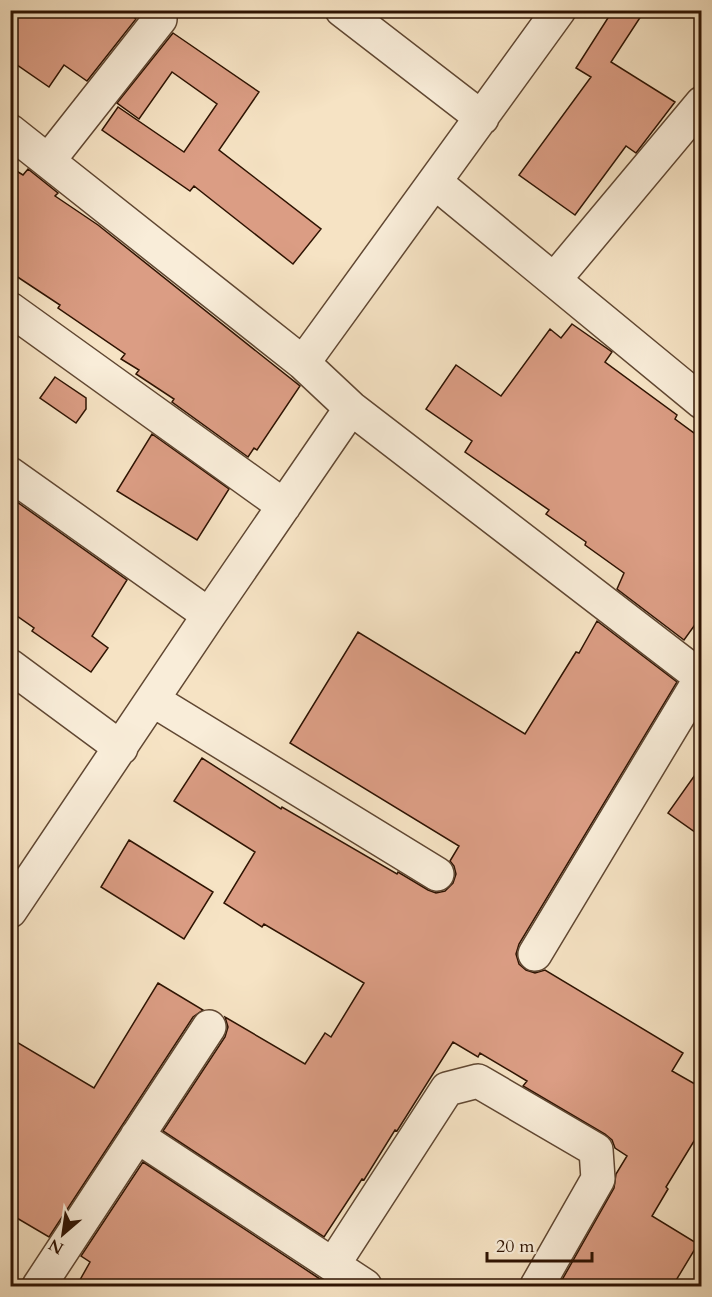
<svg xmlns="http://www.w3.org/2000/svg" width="712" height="1297" font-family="Cardo,serif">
<rect width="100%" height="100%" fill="#f6e3c4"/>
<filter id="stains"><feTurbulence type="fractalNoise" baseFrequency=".00333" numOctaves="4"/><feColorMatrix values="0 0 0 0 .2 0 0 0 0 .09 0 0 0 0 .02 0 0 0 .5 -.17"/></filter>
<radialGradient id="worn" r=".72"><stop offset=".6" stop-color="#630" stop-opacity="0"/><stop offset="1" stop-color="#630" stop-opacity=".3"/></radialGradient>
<path fill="#db9d84" stroke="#2e1302" stroke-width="1.5" d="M10,10H124L136,19L87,81L64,65L49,87L10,60Z
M613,10H645L611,62L675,102L636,153L626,146L575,215L519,175L591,77L576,68Z
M173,33L259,92L219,150L321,229L293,264L194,186L190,191L102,130L118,107L184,152L217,104L172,72L139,119L117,103Z
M10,167L23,175L28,169L58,193L55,196L98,225L300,386L257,450L254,448L248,457L172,402L174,399L136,374L139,370L121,359L125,354L58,308L60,305L10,272Z
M572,324L612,352L605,362L677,415L675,419L702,439V615L684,640L617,589L624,573L585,545L586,542L546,514L549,510L465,452L472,441L426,409L456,365L501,396L550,329L561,338Z
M55,377L86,398V409L76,423L40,398Z
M152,434L229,489L197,540L117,491Z
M10,497L127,580L92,636L108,648L91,672L32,631L34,628L10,611Z
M597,621L677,682L519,944L516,954L519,964L526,970L535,973L545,970L683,1053L672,1071L702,1088V1128L666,1187L668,1189L652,1216L698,1244L672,1287H558L614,1188L616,1174L627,1156L615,1148L612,1140L605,1134L523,1086L527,1081L480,1053L478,1057L453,1042L397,1131L395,1130L364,1180L362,1179L324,1237L163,1131L225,1037L228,1027L225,1017L305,1064L325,1033L331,1037L364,983L264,924L262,927L224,903L255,852L174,801L202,758L281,809L282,807L397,874L398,872L428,890L436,893L445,891L453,883L456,874L454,866L450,861L459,846L290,743L358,632L525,734L576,652L579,653Z
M702,765V837L668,813Z
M129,840L213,892L184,939L101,887Z
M158,983L203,1010L193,1017L49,1237L10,1214V1038L94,1088Z
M143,1162L323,1281L332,1287H76L90,1262L81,1256Z"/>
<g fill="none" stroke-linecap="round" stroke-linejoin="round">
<g stroke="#604732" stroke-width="36">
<path id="minor" d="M342,10L482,118
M10,131L303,363L351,408L702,678
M48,161L160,19L159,10
M436,183L702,402
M554,280L702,103
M10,309L284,506
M303,363L559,10
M10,474L209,615
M10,666L121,748
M153,700L437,874
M10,911L209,615L351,408
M535,954L701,678
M137,1136L365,1286
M333,1265L447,1089L478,1081L596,1150L598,1179L537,1286
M39,1286L209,1027"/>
</g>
<use href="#minor" stroke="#f9edd9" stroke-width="33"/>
</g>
<rect width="712" height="1297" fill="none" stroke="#f6e3c4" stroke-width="36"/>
<rect x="12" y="12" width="688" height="1273" fill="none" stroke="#2e1302" stroke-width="3"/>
<rect x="18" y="18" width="676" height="1261" fill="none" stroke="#2e1302" stroke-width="1.5"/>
<g transform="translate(63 1234) rotate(209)" stroke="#f9edd9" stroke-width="4.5" paint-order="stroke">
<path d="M0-4.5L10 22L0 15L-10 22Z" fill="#2e1302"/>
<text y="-9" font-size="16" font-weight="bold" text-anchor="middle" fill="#2e1302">N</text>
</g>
<path d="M487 1252v9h105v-9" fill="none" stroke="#2e1302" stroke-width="3"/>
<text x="496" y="1252" font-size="18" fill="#2e1302" stroke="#f9edd9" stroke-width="4.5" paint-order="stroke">20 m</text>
<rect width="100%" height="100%" filter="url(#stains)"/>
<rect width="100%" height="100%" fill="url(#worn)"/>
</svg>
